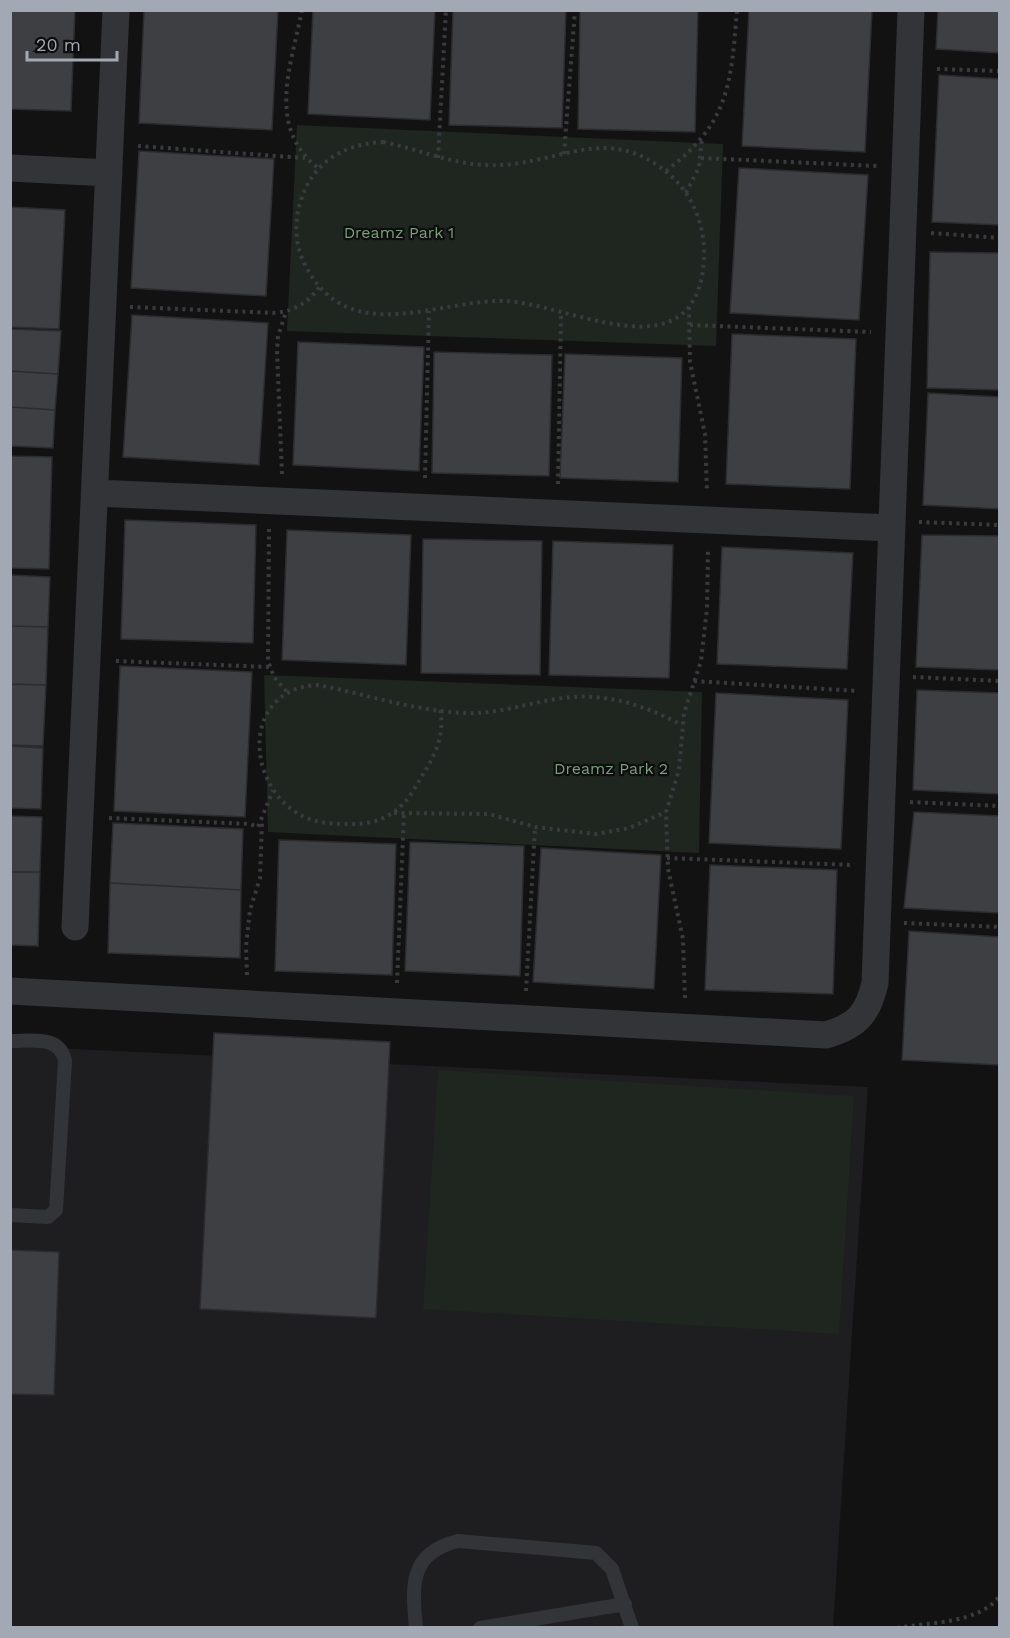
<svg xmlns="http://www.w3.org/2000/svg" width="1010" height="1638" font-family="'Work Sans',sans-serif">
<rect width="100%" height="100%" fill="#121213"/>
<path fill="#1e1e20" d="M11,1046L868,1087L833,1627L11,1628Z"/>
<path fill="#1e261f" d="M297,125L723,144L716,346L287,331Z
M264,675L702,692L699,853L268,832Z
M438,1070L854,1096L839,1334L423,1309Z"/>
<path fill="#3e3f43" stroke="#2c2c2f" stroke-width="1.5" d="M10,10H75L71,111L10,109Z
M144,10H278L272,130L139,123Z
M313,10H435L430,120L308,114Z
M453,10H566L562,128L449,125Z
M580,10H698L695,132L578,129Z
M749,10H872L865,152L742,146Z
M938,10H1000V53L936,49Z
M939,75L1000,79V225L932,222Z
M139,151L274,159L266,296L131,288Z
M739,168L868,175L859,320L730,313Z
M10,207L65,210L59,329L10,327Z
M930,252L1000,253V390L927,388Z
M132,315L268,323L259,465L123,457Z
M10,329L61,331L58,374L10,371Z
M732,334L856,339L850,489L726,484Z
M298,342L424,347L419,471L293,465Z
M434,352L552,355L549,476L432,473Z
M565,354L682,358L678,482L560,478Z
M10,371L58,374L55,410L10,407Z
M928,393L1000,397V509L923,505Z
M10,407L55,410L53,448L10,446Z
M10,456L52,457L49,569L10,568Z
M125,520L256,525L253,643L121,639Z
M287,530L411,535L406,665L282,660Z
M922,535L1000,536V670L916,667Z
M423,539L542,541L540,675L421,673Z
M553,541L673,545L669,678L549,675Z
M722,547L853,553L847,669L717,664Z
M10,575L50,577L48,627L10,626Z
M10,626L48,627L46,685L10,684Z
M120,666L252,672L245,817L114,811Z
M10,684L46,685L43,746L10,745Z
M917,690L1000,693V794L913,790Z
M716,693L848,700L841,849L709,843Z
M10,746L43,748L41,809L10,808Z
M914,812L1000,816V913L904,908Z
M10,816L42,817L40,872H10Z
M113,823L243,829L241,890L110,883Z
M279,840L396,844L392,975L275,971Z
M410,842L524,846L520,976L405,971Z
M541,848L661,855L654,989L533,982Z
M710,865L837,870L833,994L705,990Z
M10,872H40L38,946L10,945Z
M110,883L241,890L240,958L108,953Z
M909,931L1000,937V1065L902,1060Z
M214,1033L390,1042L376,1318L200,1309Z
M10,1250L59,1252L54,1395L10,1394Z"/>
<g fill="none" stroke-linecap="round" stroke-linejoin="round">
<path stroke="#393b3f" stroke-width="4" stroke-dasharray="3 4.5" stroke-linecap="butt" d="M302,10C291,66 266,127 318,168
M937,69L1000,71
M383,142C418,149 448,163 484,165C557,169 606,118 671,176C694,196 706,230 704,260C696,379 567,302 503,301C437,300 351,347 308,270C295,249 293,223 301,200C313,161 345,144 383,142Z
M138,146L305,158
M564,154L575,10
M438,158L446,10
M701,158L877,166
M666,171C729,123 731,85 737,10
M686,193L699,167L702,137
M931,233L1000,238
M130,307L276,313C296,310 308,303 320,286
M689,307L690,362L705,434L707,492
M690,325L871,332
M282,474L277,351L278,336L286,312
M425,478L429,311
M558,484L561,314
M919,522L1000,525
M269,529L268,661L274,677L287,692
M116,661L269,667
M913,677L1000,681
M694,681L858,691
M440,710C446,740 431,761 416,786C402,811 382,824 353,824C339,824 325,824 312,820C246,798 236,689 318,685C365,694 419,712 466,713C497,714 525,704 556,699C601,691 642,704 682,725
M910,802L1000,806
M394,813L489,814L535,827L596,834L629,828L666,812
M109,818L250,824L258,827L273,790
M667,858L853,865
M904,923L1000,927
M247,975L246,946L250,910L260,878L262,822
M397,983L404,813
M526,991L535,827
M685,998L683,939L668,869L666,812L679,770L684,713L701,661L707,609L708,548
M897,1628C930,1622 978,1624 1000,1596"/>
<path stroke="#333438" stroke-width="14" d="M10,1041C32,1041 60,1035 65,1061L56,1210L48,1217L10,1215
M416,1628C412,1585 409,1553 458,1541L596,1553L612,1569L632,1628
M480,1628L625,1604"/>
<path stroke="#333438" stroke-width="27" d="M10,168L109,173
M95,493L891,528
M75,927L116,10
M10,991L826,1035C857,1026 868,1014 875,983L911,10"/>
</g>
<g text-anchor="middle" stroke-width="4.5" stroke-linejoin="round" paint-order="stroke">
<g font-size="16" fill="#7a9f7b" stroke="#0d0d0e">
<text x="399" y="238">Dreamz Park 1</text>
<text x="611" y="774">Dreamz Park 2</text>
</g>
</g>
<rect width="1010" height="1638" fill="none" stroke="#a3a9b4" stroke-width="24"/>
<path d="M27 51v9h90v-9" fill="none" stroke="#a3a9b4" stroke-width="3"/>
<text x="36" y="51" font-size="18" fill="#a3a9b4" stroke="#0d0d0e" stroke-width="4.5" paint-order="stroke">20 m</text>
</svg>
